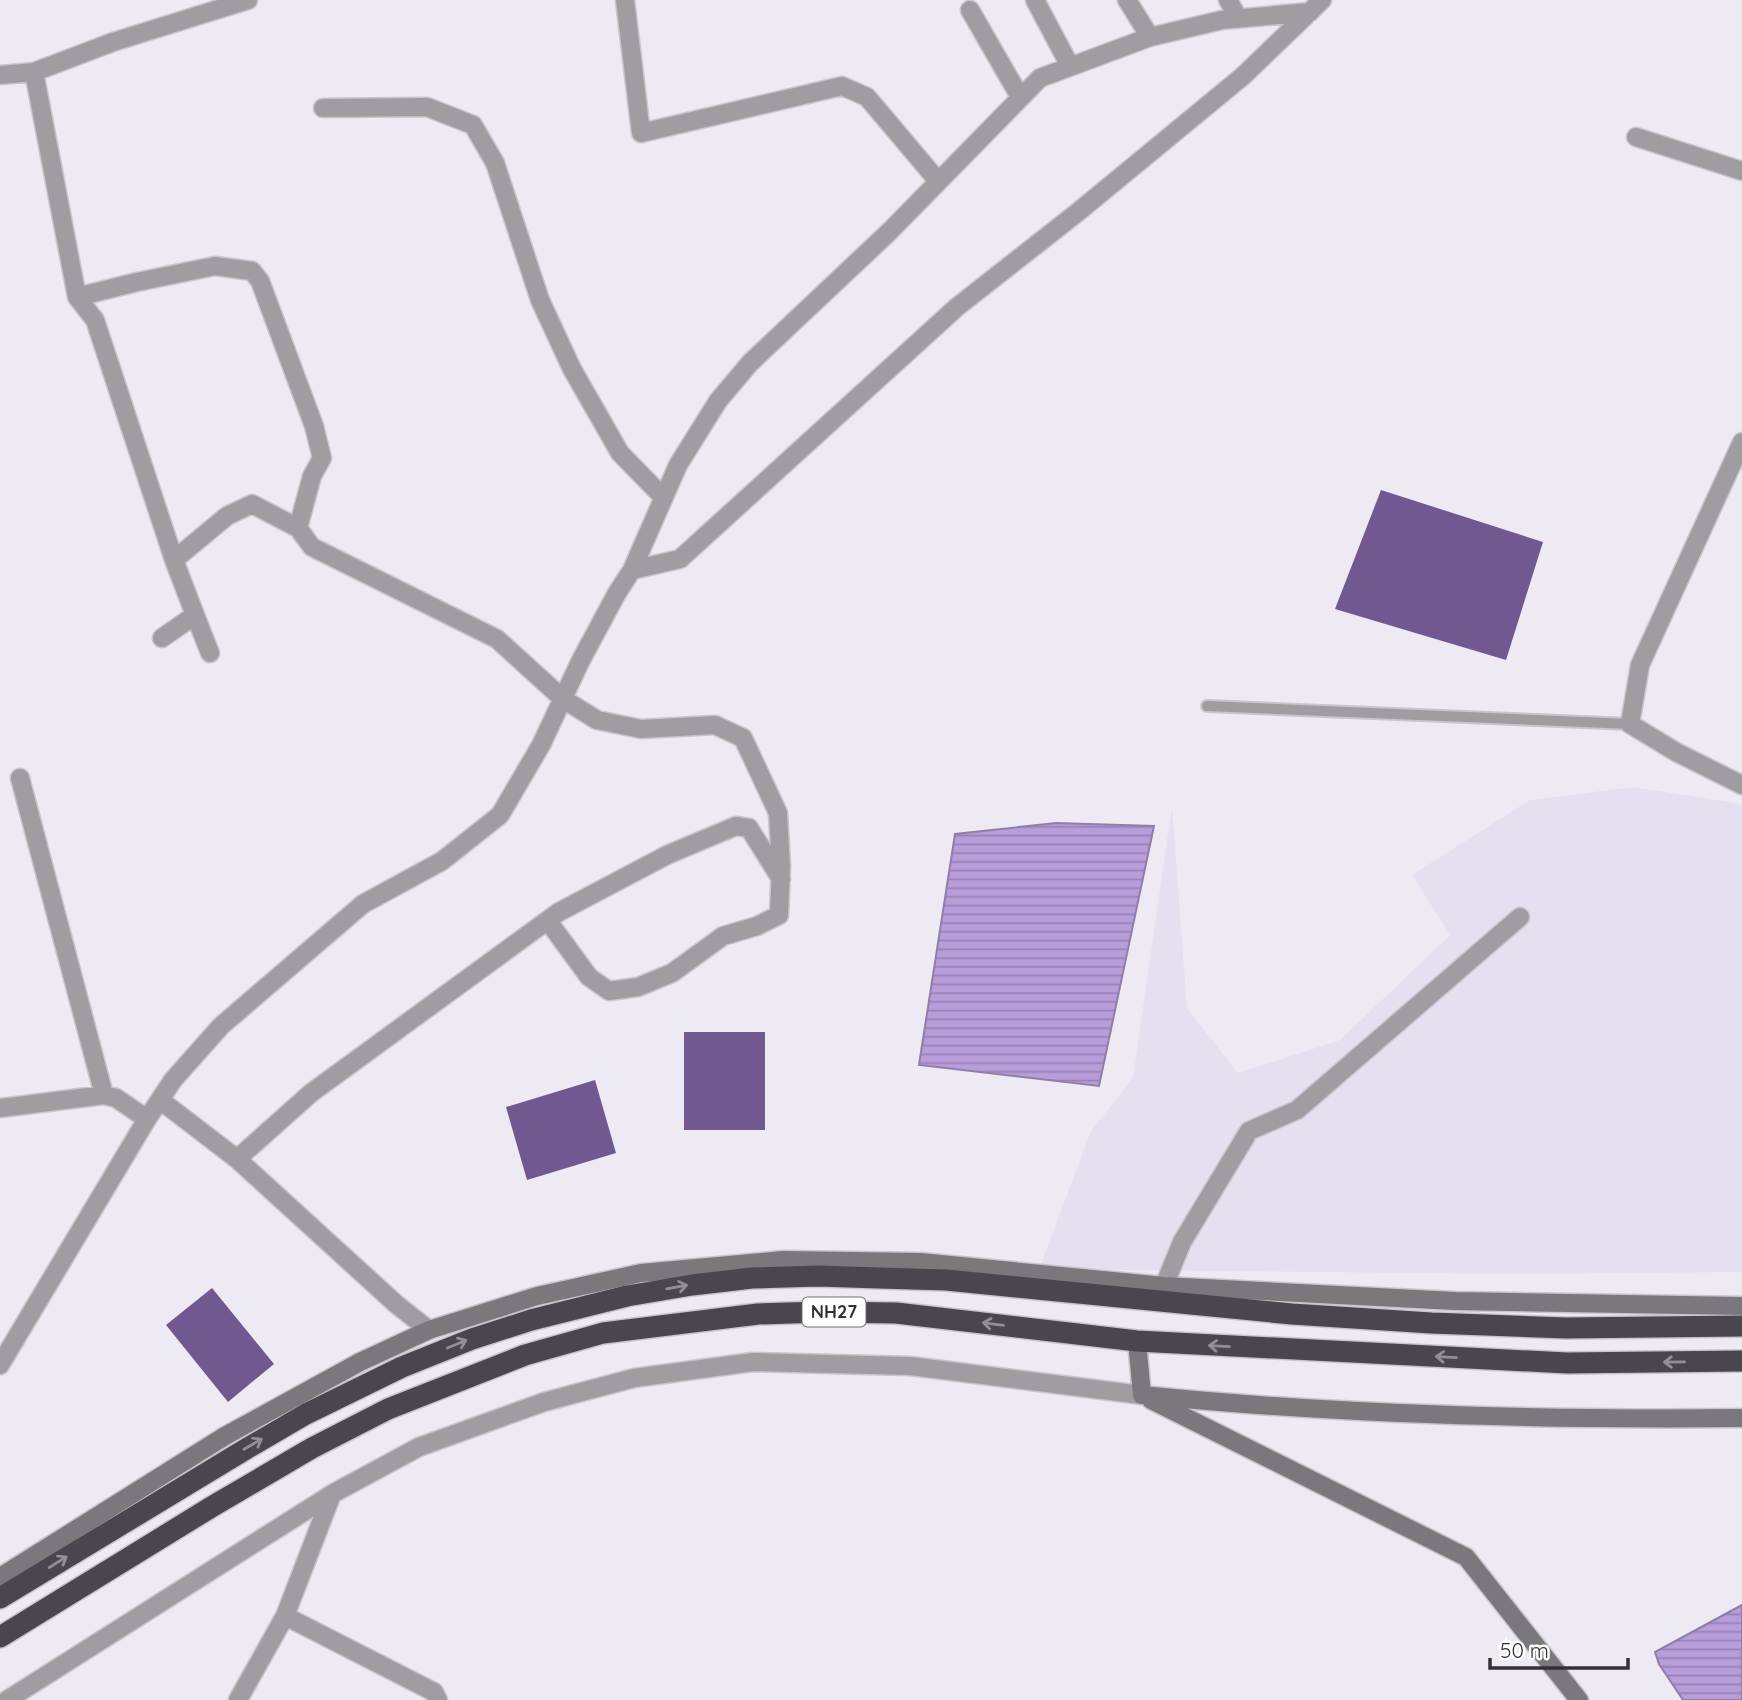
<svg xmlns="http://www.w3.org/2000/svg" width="1742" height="1700" font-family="Quicksand,sans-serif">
<defs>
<pattern id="water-rules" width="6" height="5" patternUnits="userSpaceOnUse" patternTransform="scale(1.75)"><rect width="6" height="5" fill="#b89dda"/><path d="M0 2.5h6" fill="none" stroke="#9681b2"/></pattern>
</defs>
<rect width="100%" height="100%" fill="#eeeaf4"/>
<path fill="#e6dff0" d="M1633,787L1736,803L1742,806V1272L1510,1274L1039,1269L1091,1131L1133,1078L1172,806L1187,1008L1238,1073L1340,1040L1450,935L1412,875L1530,800Z"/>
<path fill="url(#water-rules)" stroke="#907da8" stroke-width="2" d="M1056,823L1154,826L1099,1086L919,1065L955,834Z
M1742,1605V1700H1683L1659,1664L1655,1652Z"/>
<path fill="#715890" d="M1381,490L1543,542L1506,660L1335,609Z
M684,1032H765V1130H684Z
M595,1080L616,1153L527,1180L506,1107Z
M212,1288L274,1364L228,1402L166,1325Z"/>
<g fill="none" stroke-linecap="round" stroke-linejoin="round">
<g stroke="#c9c5ce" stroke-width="14">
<path id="lane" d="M1207,706L1630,724"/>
</g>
<g stroke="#c9c5ce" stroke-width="21">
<path id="street" d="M625,0L641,133L842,86L867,97L938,181
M1035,0L1070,66
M1127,0L1150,37
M1228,0L1238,18
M970,10L1020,97
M34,72L77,297L137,282L215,266L252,271L260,281L314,426L322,458L312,476L298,528L312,547L497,639L563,699L597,720L641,729L715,725L743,738L778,813L781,866L779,915L757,926L723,936L672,973L638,987L609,991L589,977L548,921
M0,75L34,72L113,42L248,0
M323,108L427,107L473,125L495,163L540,300L572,369L620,453L663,497
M1636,137L1742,171
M77,297L95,320L174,560L195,615L162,638
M1742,442L1640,665L1630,724L1676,752L1742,785
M174,560L227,516L252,504L298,528
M632,570L680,559L957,307L1078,212L1243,76L1322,0
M195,615L210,653
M20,778L104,1095
M160,1100L237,1159
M0,1108L104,1095L116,1098L147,1119
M1164,1286L1182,1242L1249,1131L1297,1110L1520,917
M429,1330L396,1304L237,1159L311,1093L559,912L667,855L736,826L749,828L781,879
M0,1365L147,1119L173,1080L221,1026L363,904L442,861L500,815L541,745L581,660L617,593L632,570L678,465L718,401L750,363L890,231L1040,78L1150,37L1222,20L1310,12
M285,1616L434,1692L438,1700
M7,1700L332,1494L419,1447L544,1402L634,1378L753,1362L910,1366L1142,1395
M238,1700L285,1616L332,1494"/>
</g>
<g stroke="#c9c5ce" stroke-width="21">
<path id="secondary" d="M1137,1341L1142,1395
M1142,1395C1341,1415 1542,1420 1742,1418
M1151,1400L1466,1557L1579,1700
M0,1577L225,1436L360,1362L429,1330L537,1296L641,1273L783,1260L920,1262L1164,1286L1455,1301L1742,1306"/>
</g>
<g stroke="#c9c5ce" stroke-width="24">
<path id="highway" d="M0,1598L246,1449L306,1414L402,1367L472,1339L531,1320L627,1296L692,1285L752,1278L818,1276L879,1278L946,1280L1292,1314L1431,1323L1566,1328L1742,1326
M0,1637L213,1506L312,1448L388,1409L525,1355L603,1333L758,1314L822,1312L896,1313L1137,1341L1567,1363L1742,1361"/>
</g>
<use href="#lane" stroke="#9f9da1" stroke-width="10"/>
<use href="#street" stroke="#9f9da1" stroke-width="18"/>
<use href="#secondary" stroke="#7a777d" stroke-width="18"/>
<use href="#highway" stroke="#4a464f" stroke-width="21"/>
</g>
<defs><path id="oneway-shaft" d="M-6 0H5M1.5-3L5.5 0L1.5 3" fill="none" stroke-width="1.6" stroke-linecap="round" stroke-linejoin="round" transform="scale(1.75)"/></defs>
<g stroke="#929095">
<use href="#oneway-shaft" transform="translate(677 1287) rotate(-10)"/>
<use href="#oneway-shaft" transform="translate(993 1324) rotate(-173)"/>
<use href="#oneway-shaft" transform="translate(457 1344) rotate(-22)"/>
<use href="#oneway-shaft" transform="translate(1219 1346) rotate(-177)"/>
<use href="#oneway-shaft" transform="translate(1446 1357) rotate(-177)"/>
<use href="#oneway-shaft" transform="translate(1674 1362) rotate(179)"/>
<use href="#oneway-shaft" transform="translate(253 1444) rotate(-30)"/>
<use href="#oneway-shaft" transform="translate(58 1562) rotate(-32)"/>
</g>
<g text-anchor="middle" stroke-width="7" stroke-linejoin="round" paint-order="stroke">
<rect fill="#fff" stroke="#706f72" stroke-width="2" x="802.5" y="1297.5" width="63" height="29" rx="5"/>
<g font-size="18" font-weight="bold" fill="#333135">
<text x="834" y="1318">NH27</text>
</g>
</g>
<path d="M1490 1658v10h138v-10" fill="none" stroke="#333135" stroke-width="3.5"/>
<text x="1500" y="1658" font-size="21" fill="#333135" stroke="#ffffff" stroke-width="5" paint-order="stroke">50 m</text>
</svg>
